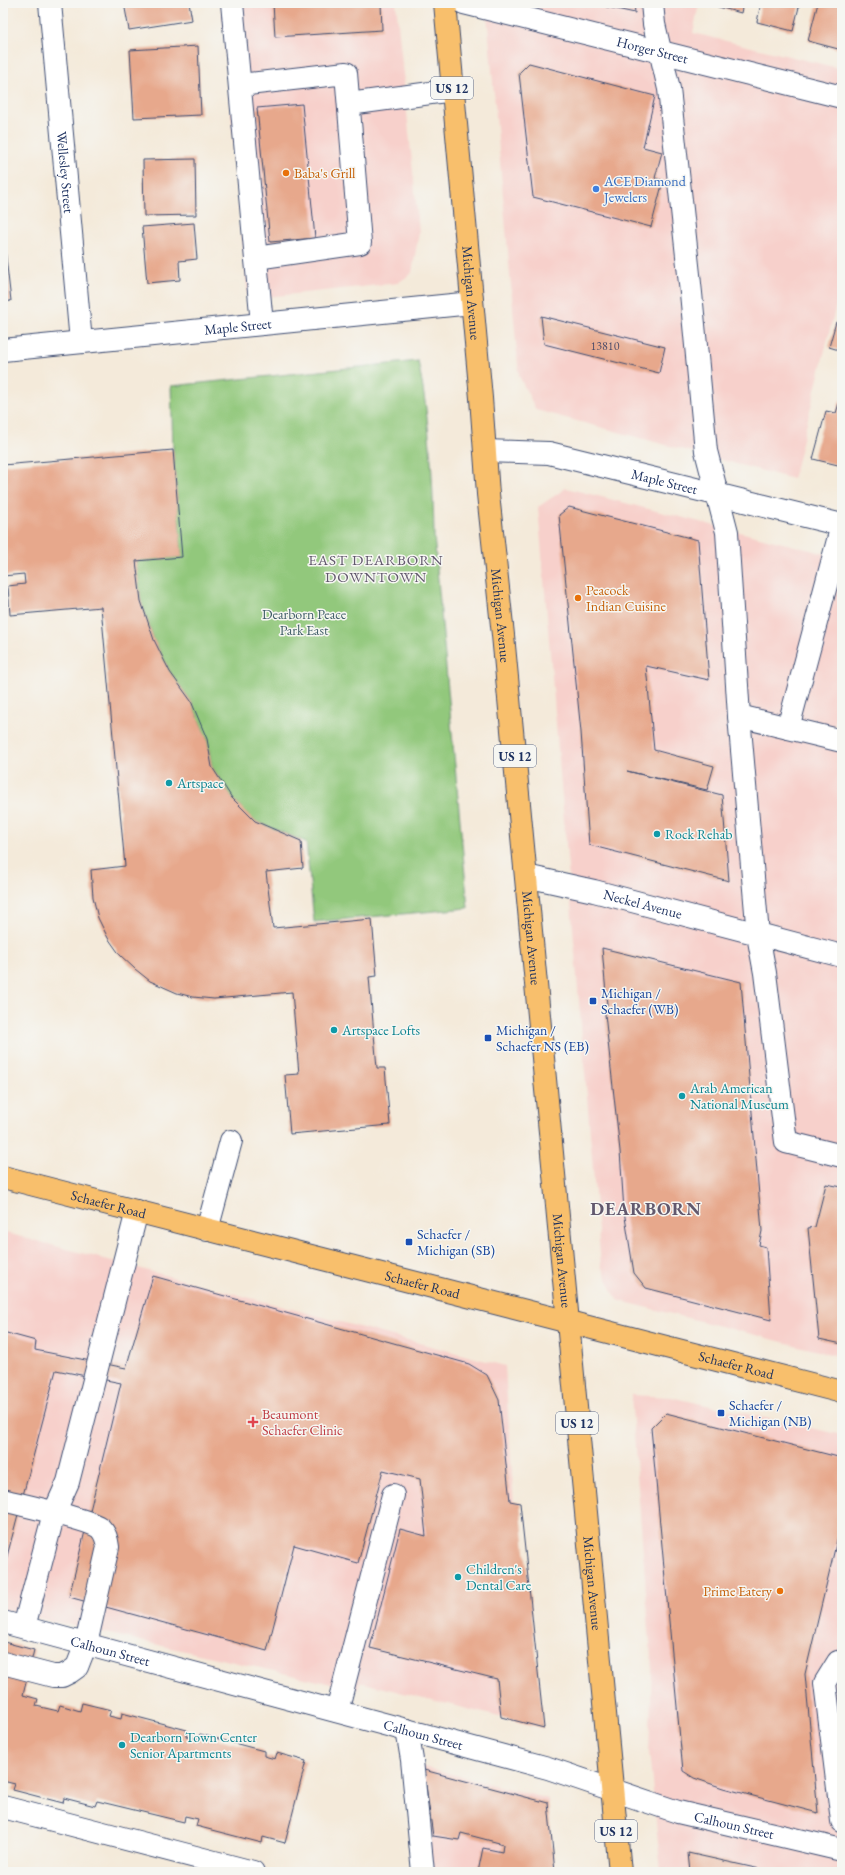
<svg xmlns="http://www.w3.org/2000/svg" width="845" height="1875" font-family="'EB Garamond',serif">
<rect width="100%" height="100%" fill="#f6f6f2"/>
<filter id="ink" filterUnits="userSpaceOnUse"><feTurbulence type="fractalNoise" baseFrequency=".025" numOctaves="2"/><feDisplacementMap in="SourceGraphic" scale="8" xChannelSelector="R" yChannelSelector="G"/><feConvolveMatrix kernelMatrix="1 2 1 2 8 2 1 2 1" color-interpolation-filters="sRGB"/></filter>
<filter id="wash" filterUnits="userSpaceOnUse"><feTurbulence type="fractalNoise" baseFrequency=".012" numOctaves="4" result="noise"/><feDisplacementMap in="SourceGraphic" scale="16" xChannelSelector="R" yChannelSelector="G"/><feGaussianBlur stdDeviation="0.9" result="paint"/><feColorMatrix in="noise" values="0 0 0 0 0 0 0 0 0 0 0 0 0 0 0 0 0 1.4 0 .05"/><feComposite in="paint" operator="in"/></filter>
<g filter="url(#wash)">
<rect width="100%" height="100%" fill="#f4eada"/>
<path fill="#f7d0cb" d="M221,3H396L419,232L412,273L398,283L248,299Z
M486,3H699L693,33L842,69V281L793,479L536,410L519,376Z
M566,488L842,558V698L833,728L842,731V1357L617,1300L601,1266L538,507Z
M3,1232L505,1366L514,1507L539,1727L360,1682L358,1690L3,1610Z
M631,1395L670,1397L842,1435V1872H661L649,1751L652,1670Z
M420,1766L548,1799L554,1872H431Z"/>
<path fill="#92c87b" stroke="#567c6c" d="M418,361C430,419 433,477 434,536L468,908L314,922L306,842L255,821L232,798L212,767L207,739L191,701L170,672L154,640L141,601L136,561L182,557L173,450L171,386Z"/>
<g id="blocks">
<path fill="#e7a88c" d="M124,3H189L192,20L129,30Z
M273,3H381L382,30L275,37Z
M593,3H634L635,13L593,4Z
M711,3H743L741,13L711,5Z
M761,3H800L793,31L757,22Z
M818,3H842V50L808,41Z
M198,46L201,115L134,118L130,50Z
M529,63L655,96L643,147L662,152L655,178L663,181L651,227L533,197L519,73Z
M302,104L315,238L270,242L257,108Z
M195,159L196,215L144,216L143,160Z
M194,223L197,259L179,261L180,280L147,283L142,227Z
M3,231L11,301L3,302Z
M541,316L665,347L659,373L544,344Z
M836,322L842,323V351L829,347Z
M840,400L842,401V466L813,459L826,411L836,413Z
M173,450L182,557L136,561L141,601L154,640L170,672L191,701L207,739L212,767L232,798L255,821L301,841L303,868L266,872L273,928L372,919L377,976L369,977L377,1068H385L390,1125L290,1134L285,1075L299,1074L292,992L214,999L193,997L177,993L150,981L135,969L120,955L108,938L98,918L93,897L91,870L125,866L101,607L10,615L8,586L25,584L24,574L3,576V465Z
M569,507L698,540L709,680L646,666L654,750L714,766L707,790L627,771L722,795L729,881L589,845L581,732L559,515Z
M602,948L741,982L762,1231L759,1245L766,1247L771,1320L646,1288L634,1273L624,1211L620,1151L604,1005H607Z
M826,1184L842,1187V1344L819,1339L808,1228L815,1227Z
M153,1276L469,1364L487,1375L499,1400L510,1501L520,1503L544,1728L501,1717L497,1679L370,1648L400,1529L426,1536L420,1479L383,1470L358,1563L294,1545L267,1651L69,1597L121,1383L56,1370L6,1560H3V1332L36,1341L35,1350L126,1368Z
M666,1413L842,1458V1519L805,1674L818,1813L723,1788L694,1778L683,1771L651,1428Z
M4,1642L34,1650L23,1695L38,1699L36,1706L58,1711L60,1705L80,1711L82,1703L111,1710L109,1716L121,1719L122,1713L187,1730L186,1736L198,1739L200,1734L264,1751V1756L275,1759L277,1753L306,1761L285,1843L263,1837L262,1843L196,1826L198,1819L185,1816L184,1822L97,1801L95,1806L64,1798L63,1803L13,1790L15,1784L3,1781Z
M424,1770L548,1803L555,1872H478L483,1848L502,1852L503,1844L461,1833L459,1840L433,1836Z
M688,1853L769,1871V1872H690Z"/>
</g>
</g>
<g filter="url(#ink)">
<use href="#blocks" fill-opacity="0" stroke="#3c4b71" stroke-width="1"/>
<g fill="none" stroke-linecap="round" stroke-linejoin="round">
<g stroke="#3c4b71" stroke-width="24">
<g id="minor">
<path id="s1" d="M50,3L81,342"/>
<path d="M232,3L262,324"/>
<path id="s2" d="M464,3L842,97"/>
<path d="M652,3L654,24L669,89L691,293L706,451L727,532L739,716L758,935L765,973L786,1142L842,1156"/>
<path d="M240,85L346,73L360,243L256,258"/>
<path d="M349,104L453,90"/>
<path id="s3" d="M3,350L472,303"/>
<path id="s4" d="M485,451L549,453L842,525"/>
<path d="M739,716L842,741"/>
<path d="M788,728L842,525"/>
<path id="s5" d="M526,876L594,891L842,956"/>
<path d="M207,1230L231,1141"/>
<path d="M3,1500C21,1505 89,1519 100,1528C106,1534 107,1540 108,1547L86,1644L77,1667L70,1672L62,1676H53L3,1663"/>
<path id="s6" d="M3,1622L548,1768L678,1812L842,1850"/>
<path d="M24,1627L54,1513L68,1482L137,1211"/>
<path d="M842,1661L838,1662L825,1683L842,1821"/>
<path d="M337,1711L393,1495"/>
<path d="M407,1730L412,1760L423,1872"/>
<path d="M3,1807L253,1872"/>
</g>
</g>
<g stroke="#3c4b71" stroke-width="24">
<g id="major">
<path id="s7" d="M445,3L481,398L488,494L503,635L620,1872"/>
<path id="s8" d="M3,1177L842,1392"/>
</g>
</g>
<use href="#minor" stroke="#fff" stroke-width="22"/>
<use href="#major" stroke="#f8bf6c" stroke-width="22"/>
</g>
</g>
<g fill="#e8710a" stroke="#f6f6f2" stroke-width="1.5">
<circle cx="286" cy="173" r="4"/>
<circle cx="578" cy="598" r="4"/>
<circle cx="780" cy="1591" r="4"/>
</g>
<circle fill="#3f7fe0" stroke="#f6f6f2" stroke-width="1.5" cx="596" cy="189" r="4"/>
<g fill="#0f9aa8" stroke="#f6f6f2" stroke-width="1.5">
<circle cx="169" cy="783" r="4"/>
<circle cx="657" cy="834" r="4"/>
<circle cx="334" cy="1030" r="4"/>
<circle cx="682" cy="1096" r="4"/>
<circle cx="458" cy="1577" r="4"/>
<circle cx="122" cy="1745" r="4"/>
</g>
<g fill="#1a4fb4" stroke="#f6f6f2" stroke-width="1.5">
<rect x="589" y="997" width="8" height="8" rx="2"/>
<rect x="484" y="1034" width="8" height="8" rx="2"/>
<rect x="405" y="1238" width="8" height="8" rx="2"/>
<rect x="717" y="1409" width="8" height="8" rx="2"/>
</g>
<path fill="#e0444e" stroke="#f6f6f2" stroke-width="1.5" d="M251 1416h4v4h4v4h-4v4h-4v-4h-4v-4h4z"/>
<g text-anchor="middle" stroke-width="3" stroke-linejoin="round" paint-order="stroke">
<g font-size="12" fill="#4e4d6a">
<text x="605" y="350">13810</text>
</g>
<g fill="#f6f6f2" stroke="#5d6b8a" stroke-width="1">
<rect x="431" y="77" width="42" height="22" rx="3"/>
<rect x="494" y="745" width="42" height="22" rx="3"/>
<rect x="556" y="1412" width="42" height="22" rx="3"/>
<rect x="595" y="1820" width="42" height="22" rx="3"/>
</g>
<g font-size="13" font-weight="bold" fill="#1b2f5e">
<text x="452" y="93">US 12</text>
<text x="515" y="761">US 12</text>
<text x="577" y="1428">US 12</text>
<text x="616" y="1836">US 12</text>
</g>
<g font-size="14" fill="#1b2f5e" stroke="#f6f6f2">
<text dy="5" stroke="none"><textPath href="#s2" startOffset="194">Horger Street</textPath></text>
<text dy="5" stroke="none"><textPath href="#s1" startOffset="170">Wellesley Street</textPath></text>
<text dy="5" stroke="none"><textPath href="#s7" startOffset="291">Michigan Avenue</textPath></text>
<text dy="5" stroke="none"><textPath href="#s3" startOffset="236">Maple Street</textPath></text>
<text dy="5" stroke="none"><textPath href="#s4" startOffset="183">Maple Street</textPath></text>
<text dy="5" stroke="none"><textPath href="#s7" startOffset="615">Michigan Avenue</textPath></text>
<text dy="5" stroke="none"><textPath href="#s5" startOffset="120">Neckel Avenue</textPath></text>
<text dy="5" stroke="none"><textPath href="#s7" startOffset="939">Michigan Avenue</textPath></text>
<text dy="5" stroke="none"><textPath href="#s8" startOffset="109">Schaefer Road</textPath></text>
<text dy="5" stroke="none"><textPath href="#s7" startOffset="1263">Michigan Avenue</textPath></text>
<text dy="5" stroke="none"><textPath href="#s8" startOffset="433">Schaefer Road</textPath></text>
<text dy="5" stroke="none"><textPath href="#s8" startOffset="757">Schaefer Road</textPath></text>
<text dy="5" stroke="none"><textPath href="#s7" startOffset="1587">Michigan Avenue</textPath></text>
<text dy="5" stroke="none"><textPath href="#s6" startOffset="111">Calhoun Street</textPath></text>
<text dy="5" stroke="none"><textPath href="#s6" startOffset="435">Calhoun Street</textPath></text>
<text dy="5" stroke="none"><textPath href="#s6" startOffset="759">Calhoun Street</textPath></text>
</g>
<g font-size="14" fill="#c56008" stroke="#f6f6f2" text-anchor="start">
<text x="294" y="178">Baba's Grill</text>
<text x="586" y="595">Peacock<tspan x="586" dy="16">Indian Cuisine</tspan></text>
<text x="772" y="1596" text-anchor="end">Prime Eatery</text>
</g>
<g font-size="14" fill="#366cbe" stroke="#f6f6f2" text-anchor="start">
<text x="604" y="186">ACE Diamond<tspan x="604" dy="16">Jewelers</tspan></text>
</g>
<g font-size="14" fill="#3f5d67" stroke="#f6f6f2">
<text x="304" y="619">Dearborn Peace<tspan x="304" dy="16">Park East</tspan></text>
</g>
<g font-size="14" fill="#0d838f" stroke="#f6f6f2" text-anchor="start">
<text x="177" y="788">Artspace</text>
<text x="665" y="839">Rock Rehab</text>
<text x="342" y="1035">Artspace Lofts</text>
<text x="690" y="1093">Arab American<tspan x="690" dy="16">National Museum</tspan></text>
<text x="466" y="1574">Children's<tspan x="466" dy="16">Dental Care</tspan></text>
<text x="130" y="1742">Dearborn Town Center<tspan x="130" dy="16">Senior Apartments</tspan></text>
</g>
<g font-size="14" fill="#164399" stroke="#f6f6f2" text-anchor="start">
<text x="601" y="998">Michigan /<tspan x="601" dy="16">Schaefer (WB)</tspan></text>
<text x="496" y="1035">Michigan /<tspan x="496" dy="16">Schaefer NS (EB)</tspan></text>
<text x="417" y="1239">Schaefer /<tspan x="417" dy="16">Michigan (SB)</tspan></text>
<text x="729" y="1410">Schaefer /<tspan x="729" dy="16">Michigan (NB)</tspan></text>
</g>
<g font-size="14" fill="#be3a42" stroke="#f6f6f2" text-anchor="start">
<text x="262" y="1419">Beaumont<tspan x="262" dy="16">Schaefer Clinic</tspan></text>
</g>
<g font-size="15" letter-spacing="1" fill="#62596e" stroke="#f6f6f2">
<text x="376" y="565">EAST DEARBORN<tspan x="376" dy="17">DOWNTOWN</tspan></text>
</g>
<g font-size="18" font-weight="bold" letter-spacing="1" fill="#62596e" stroke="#f6f6f2">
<text x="646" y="1215">DEARBORN</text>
</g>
</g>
<rect width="845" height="1875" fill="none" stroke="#f6f6f2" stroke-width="16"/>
</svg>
